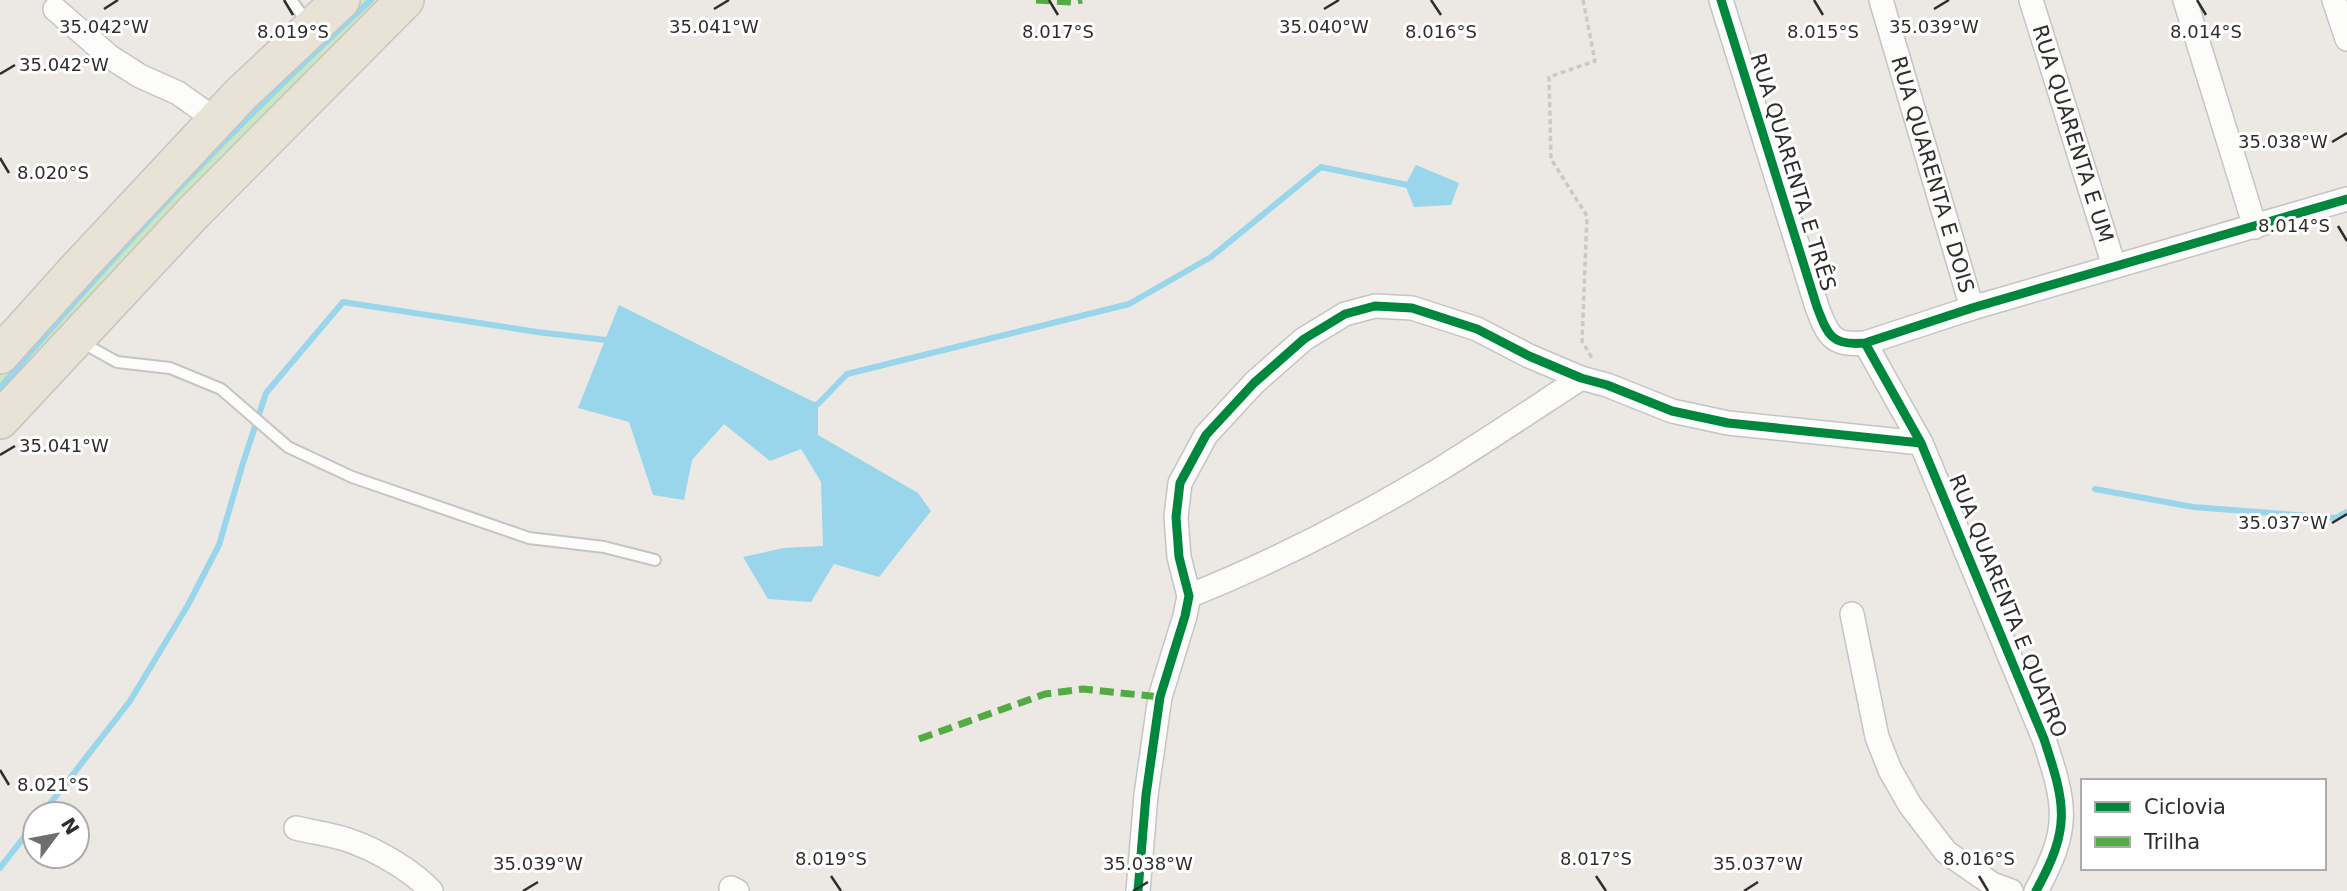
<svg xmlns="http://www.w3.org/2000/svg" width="2347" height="891" font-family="'DejaVu Sans',sans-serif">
<rect width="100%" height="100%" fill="#ece8e4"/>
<path fill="#cee6be" d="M357,0H386L222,158L84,303L0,400V373L99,262Z"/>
<path fill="#99d6ec" d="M1416,165L1459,183L1451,205L1414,207L1405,185Z
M619,305L818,404V435L918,493L931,511L879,577L834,564L811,602L768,599L743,557L784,548L823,546L821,482L801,449L770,461L724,424L692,460L684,500L653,495L629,422L578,408Z"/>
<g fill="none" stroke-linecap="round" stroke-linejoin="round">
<path stroke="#99d6ec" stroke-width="6" d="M0,388C116,251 239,121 371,0
M812,406L818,404L847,374L1129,304L1211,257L1321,167L1412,186
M2095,489L2193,507L2336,518L2347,512
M42,814L130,701L188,605L219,545L243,463L266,393L343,302L537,332L606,340L612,344
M0,868L35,823"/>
<g stroke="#c5c4c5" stroke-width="14">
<path id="service" d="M291,0L308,23
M81,342L117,362L170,368L221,389L288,447L352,477L529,538L604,547L655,560"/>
</g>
<g stroke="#c5c4c5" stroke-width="26">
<g id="minor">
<path d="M1721,0L1817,307C1828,336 1832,346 1865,343L1972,308L2347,199"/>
<path id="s1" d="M1881,0L1972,308"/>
<path id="s2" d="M2031,0L2114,266"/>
<path d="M2185,0L2255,227"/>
<path d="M2334,0L2347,39"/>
<path d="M55,9L110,57L140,76L178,93L216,120"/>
<path d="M1865,343L1921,443L2044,739C2066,806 2071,827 2036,891"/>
<path d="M1189,596C1276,561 1361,517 1442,468C1489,439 1535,408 1581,378"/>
<path d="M1852,614L1877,737L1890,770L1910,805L1946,852L1992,884L2011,891"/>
<path d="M296,828C316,833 337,835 356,843C380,852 414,872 431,891"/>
<path d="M731,888L737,891"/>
<path d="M1138,891L1146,795L1160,697L1185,616L1189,596L1179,557L1176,517L1180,483L1206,435L1254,383L1304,339L1345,314L1375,306L1412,308L1477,329L1529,356L1581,378L1607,385L1672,411L1728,423L1921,443"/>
</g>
</g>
<g stroke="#c6c5c4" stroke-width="40">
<path id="trunk" d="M0,355L80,266L241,94L341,0
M0,420L194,212L405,0"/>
</g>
<path stroke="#c9c9c8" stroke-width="3.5" stroke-dasharray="5 3.5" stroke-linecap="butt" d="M1583,0L1595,61L1549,77L1551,159L1587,216L1582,341L1593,360"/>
<use href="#service" stroke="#fcfcfb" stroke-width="10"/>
<use href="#minor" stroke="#fcfcfb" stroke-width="23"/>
<use href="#trunk" stroke="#e9e2d6" stroke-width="37"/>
<path stroke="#54ab44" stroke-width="7" stroke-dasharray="14 7" stroke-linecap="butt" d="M1036,0L1073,2L1082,0
M919,739L1045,694L1083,689L1160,697"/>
<g stroke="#fff" stroke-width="13">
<path id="cycleway" d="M1721,0L1817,307C1828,336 1832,346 1865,343L1972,308L2347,199
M1865,343L1921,443L2044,739C2066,806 2071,827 2036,891
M1138,891L1146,795L1160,697L1185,616L1189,596L1179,557L1176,517L1180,483L1206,435L1254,383L1304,339L1345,314L1375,306L1412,308L1477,329L1529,356L1581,378L1607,385L1672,411L1728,423L1921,443"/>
</g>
<use href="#cycleway" stroke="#00873e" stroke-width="9"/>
</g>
<path fill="none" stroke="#2e2e2e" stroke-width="2.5" d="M284,0L293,15M1049,0L1058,15M1431,0L1441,15M1814,0L1823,15M2197,0L2206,15M104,9L118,0M714,9L729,0M1324,9L1339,0M1934,9L1949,0M0,74L15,65M2332,142L2347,133M0,158L9,173M2338,226L2347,241M0,455L15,446M2332,523L2347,514M0,770L9,785M831,876L841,891M1596,876L1606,891M1979,876L1988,891M523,891L538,882M1133,891L1148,882M1744,891L1758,882"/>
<g text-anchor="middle" stroke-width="6" stroke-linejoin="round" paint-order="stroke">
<g font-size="21" fill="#2e2e2e" stroke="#fff">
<text dy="7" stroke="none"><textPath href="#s2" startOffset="140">RUA QUARENTA E UM</textPath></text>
<text transform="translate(1793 172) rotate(73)" y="7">RUA QUARENTA E TRÊS</text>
<text dy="7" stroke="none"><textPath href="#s1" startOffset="182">RUA QUARENTA E DOIS</textPath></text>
<text transform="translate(2008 606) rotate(68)" y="7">RUA QUARENTA E QUATRO</text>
</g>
</g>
<g font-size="18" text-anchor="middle" fill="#2e2e2e" stroke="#fff" stroke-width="6" stroke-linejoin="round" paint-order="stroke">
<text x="104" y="33">35.042°W</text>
<text x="714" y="33">35.041°W</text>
<text x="1324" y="33">35.040°W</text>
<text x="1934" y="33">35.039°W</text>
<text x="293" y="38">8.019°S</text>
<text x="1058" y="38">8.017°S</text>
<text x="1441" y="38">8.016°S</text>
<text x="1823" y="38">8.015°S</text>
<text x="2206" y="38">8.014°S</text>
<text x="64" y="71">35.042°W</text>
<text x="2283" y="148">35.038°W</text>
<text x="53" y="179">8.020°S</text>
<text x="2294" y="232">8.014°S</text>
<text x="64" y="452">35.041°W</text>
<text x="2283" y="529">35.037°W</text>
<text x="53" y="791">8.021°S</text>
<text x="831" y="865">8.019°S</text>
<text x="1596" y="865">8.017°S</text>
<text x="1979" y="865">8.016°S</text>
<text x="538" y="870">35.039°W</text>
<text x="1148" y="870">35.038°W</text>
<text x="1758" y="870">35.037°W</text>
</g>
<rect x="2081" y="779" width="245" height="91" fill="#ffffff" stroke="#ababab" stroke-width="2"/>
<rect x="2095" y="802" width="35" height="10" fill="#00873e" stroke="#ababab" stroke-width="2"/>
<text x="2144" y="814" font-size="21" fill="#2e2e2e">Ciclovia</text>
<rect x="2095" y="837" width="35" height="10" fill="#54ab44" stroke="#ababab" stroke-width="2"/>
<text x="2144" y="849" font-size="21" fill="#2e2e2e">Trilha</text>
<g transform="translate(56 835) rotate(58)"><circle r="33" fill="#ffffff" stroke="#ababab" stroke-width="2"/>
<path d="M0-5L12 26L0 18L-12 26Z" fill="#706f6e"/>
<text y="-10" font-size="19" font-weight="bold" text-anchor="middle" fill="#2e2e2e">N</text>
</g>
</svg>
